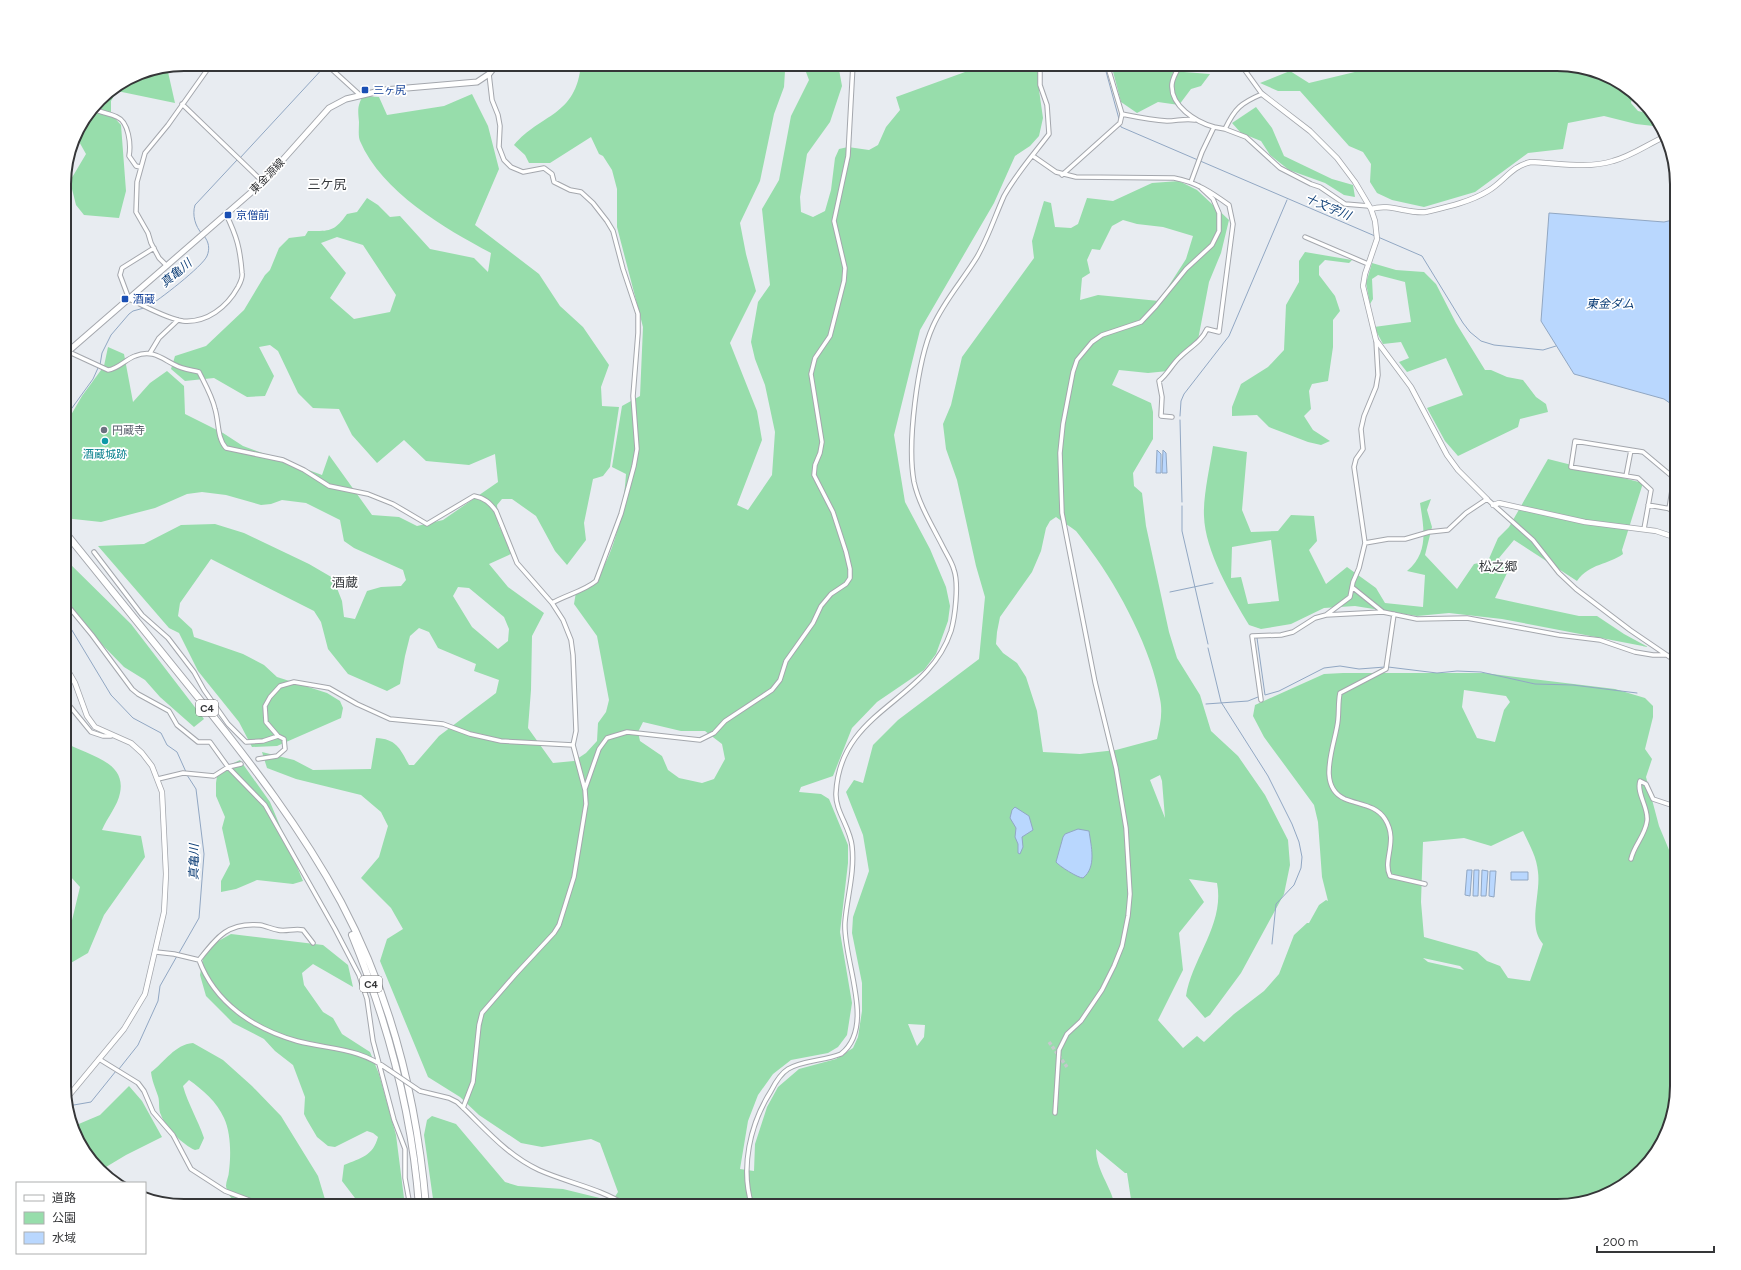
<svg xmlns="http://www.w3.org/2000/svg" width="1741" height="1270" font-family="Figtree,'Noto Sans JP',sans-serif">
<rect width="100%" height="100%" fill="#e8ecf1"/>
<path fill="#97ddab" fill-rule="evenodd" d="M581,64H769L785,71L784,87L774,114L760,181L740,223L746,254L756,291L730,343L757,411L762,440L737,505L748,510L772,475L775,432L765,385L755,359L751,342L758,302L770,285L762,209L779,180L791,116L809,80L803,64H838L842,86L830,122L807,154L800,197L801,212L813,217L825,211L831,190L835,158L839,149L848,147L869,150L878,145L886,127L900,110L896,97L965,72L967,64H1039V90L1043,118L1039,136L1030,146L1015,156L994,203L920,330L894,435L905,502L930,549L946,587L950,606L948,621L936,654L924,670L877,702L852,728L833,776L801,787L799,792L821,794L829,799L848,845V863L840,932L852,1003L847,1035L838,1047L828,1053L791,1060L773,1074L758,1095L748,1121L740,1169L754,1171L755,1144L767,1107L778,1087L799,1069L836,1059L853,1048L858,1037L862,1011V983L852,933L853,917L869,871L863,835L846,792L854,780L863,783L873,745L898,720L979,659L985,597L976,566L957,480L946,449L943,424L951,405L962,357L1034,258L1032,241L1044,201L1051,203L1055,227L1071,228L1078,224L1087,198L1113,201L1152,183L1179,181L1197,190L1229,220L1221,253L1209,282L1198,340L1168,371L1148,373L1119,370L1112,385L1151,403L1153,412V439L1133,473L1134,486L1142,493L1146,526L1169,632L1177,658L1200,695L1211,731L1238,756L1265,795L1288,840L1290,865L1284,894L1241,973L1210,1015L1205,1018L1186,996C1192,958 1225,924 1217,883L1189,879L1204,902L1179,933L1183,970L1158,1020L1183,1048L1197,1036L1204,1042L1234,1014L1264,991L1279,974L1294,935L1307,923H1309L1319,905L1326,900L1328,901L1322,877L1318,822L1314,805L1264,737L1253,716L1255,705L1324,674L1343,673H1484L1615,689L1645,698L1653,706V717L1645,749L1652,759L1646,777L1659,826L1672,857L1677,881V1086L1671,1125L1652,1159L1610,1194L1557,1206H1132L1127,1173H1125L1096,1149C1096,1170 1111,1186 1115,1206H434L424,1135L427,1120L432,1116L456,1124L505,1182L518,1186L563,1189L612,1201L618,1192L600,1143L591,1139L542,1147L521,1143L479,1115L460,1097L428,1077L380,961L387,939L403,929L391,908L361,878L379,857L388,826L381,812L361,795L296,779L267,768L262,752L294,760L313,770L371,769L376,738C396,739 400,748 409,765H414L439,736L496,693L499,680L474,671L476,664L438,648L429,632L419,628L410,636L405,656L400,684L387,691L348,674L328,649L321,622L314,611L211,559L180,603L178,616L192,629L194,637L243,654L264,665L277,677L327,693L340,701L343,708L341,718L277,746L252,747L239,722L198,671L179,633L169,628L98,546L144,544L181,525L215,524L244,533L309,564L333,578L342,601L344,617L355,619L367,591L381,587L401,586L406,580L403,570L354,548L344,541L340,520L306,503L282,500L271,504L261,505L226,495L202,492L187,494L155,508L101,522L64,518V427L82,396L104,366L108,347L124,354L133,402L150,383L167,371L184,386L185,414L223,433L243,446L322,475L329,455L372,515L399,517L417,526L443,520L498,482L495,454L469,465L426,461L404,440L377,463L352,435L339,409L313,408L298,393L278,351L270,345L259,347L274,376L265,396L247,397L214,378L185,381L171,369L175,356L206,346L244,310L265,275L270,270L279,248L289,238L305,236L308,231C330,231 334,232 347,214L357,212L367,198L378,205L390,217L400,216L430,249L474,258L488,272L491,253C444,228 382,192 360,141C358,136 359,128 359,122C358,111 357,106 363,96L379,97L387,115L444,106L472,94L488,126L499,169L475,225L539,274L560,306L583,327L609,365L601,387L602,406L619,407L610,467L603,476L593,479L584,523L586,540L567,565L555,551L536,516L512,499H502L497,505L499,526L513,553L489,564L508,587L544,613L532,636L531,690L528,728L553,763L574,761L586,753L597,741L598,723L606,712L609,700L597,636L574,604L576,592C582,589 592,584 596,578C616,553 624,505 626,474L612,467L622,406L640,396L643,327L617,227V189L612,170L603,156L599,154L591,137L550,163H529L525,155L514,145C541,113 576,117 581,64ZM1123,220L1137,224L1163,227L1193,236L1186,259L1159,301L1098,295L1080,300L1082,278L1090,273L1087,260L1092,249L1100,250L1112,226ZM337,237L363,245L396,295L390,312L354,319L330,298L346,273L321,243ZM1056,517C1062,522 1070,526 1076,531C1081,537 1086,544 1091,551C1120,590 1152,651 1160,699C1163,713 1160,725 1157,739L1116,750L1080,754L1043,752L1037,711L1026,677L1017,663L1003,653L996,644L997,632L1000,617L1032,572L1041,551L1046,528L1050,521ZM458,587L469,588L504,617L509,629L508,641L498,649L472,627L453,596ZM1464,690L1506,696L1510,702L1504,710L1495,742L1477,738L1462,707ZM643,722L681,731H705L722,744L725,759L714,779L702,783L679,778L668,770L662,756L640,741L638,732ZM1160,775L1162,781L1165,818L1150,780ZM1523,831C1529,844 1537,857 1538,872C1541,894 1527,926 1543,944L1530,981L1508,978L1500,966L1487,961L1477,952L1424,937L1421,902L1423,842L1464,838L1491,846ZM1423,958L1460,966L1464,970L1428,962ZM908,1024L925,1025L924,1037L917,1046Z
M1111,64H1136L1137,66L1147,64H1175L1184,72L1210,74L1201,86L1191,89L1179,105L1158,102L1137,113L1121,102Z
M1388,64H1557L1595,70L1630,89L1636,96L1632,97L1631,103L1638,111L1651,114L1662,127L1636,124L1604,116L1568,123L1563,149L1528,153L1475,192L1424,207L1392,200L1377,193L1370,182L1371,164L1363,152L1349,146L1300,91H1278L1260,83L1290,71L1309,83Z
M170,67L168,72L175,103L117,91L111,101V114L121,125L126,191L119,218L84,215L76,205L70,181L86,154L77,138L74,137L99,99L138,73Z
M1256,107L1272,128L1284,156L1332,179L1353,185L1355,197L1344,195L1325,183L1289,170L1270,155L1261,141L1241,133L1232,123Z
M1305,252L1352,260L1349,263L1325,260L1319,266V275L1335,296L1340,311L1333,320V347L1328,381L1312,384L1309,391L1311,409L1304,416L1313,430L1330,441L1321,445L1308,442L1269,427L1257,415L1232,416V407L1241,384L1268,367L1284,350L1286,305L1299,282V261Z
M1372,263L1396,270L1424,272L1436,284L1456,323L1485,370H1491L1507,377L1523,380L1536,397L1546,404L1548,412L1520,419L1518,427L1458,456L1445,441L1427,408L1463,395L1446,358L1407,372L1399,362L1409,358L1401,342L1383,344L1374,327L1411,322L1405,282L1378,275L1372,279L1373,299L1370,304L1366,283Z
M1213,446L1247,452L1242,510L1251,532L1278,531L1291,515L1314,516L1317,541L1309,550L1326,584L1347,567L1376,588L1385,603L1423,607L1425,575L1407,571C1429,553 1424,529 1420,503L1431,499L1427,510L1432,527L1425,555L1457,589L1474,564L1488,561L1498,538L1509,527L1548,459L1643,483L1622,550L1623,554C1608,565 1590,563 1577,581L1514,540L1499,558L1509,569L1495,598L1579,616H1597L1624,634L1648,647L1502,619L1449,613L1417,616L1355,606L1324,608L1291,624L1261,629L1249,625C1231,595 1205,551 1204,516C1203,497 1210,466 1213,446ZM1271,540L1279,601L1248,604L1241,577L1231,578L1232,547Z
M64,558L131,624L204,719L194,727L160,697L145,680L124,667L87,629L64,599Z
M64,742C85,755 127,760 120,793C118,805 107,818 102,830L141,836L145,857L104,915L88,953L69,964L72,989L64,995V941L68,937L80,887L70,876L64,873Z
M240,760L270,802L303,881L293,884L257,880L236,889L221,892V881L230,864L222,828L225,817L216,796V783L217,776L225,767Z
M231,934L323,945L348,965L353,987L313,964L302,973L304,985L323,1012L333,1018L342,1034L370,1052L379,1074L396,1135L405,1206H361L342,1181L344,1165C361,1158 373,1156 378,1137L373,1133L367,1131L335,1147L328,1146L317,1137L307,1120L304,1114L305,1097L293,1065L275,1051L264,1039L233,1023L206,996L200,975L204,953L213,944Z
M193,1043L223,1060L252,1086L281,1116L318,1176L327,1206H240C233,1200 227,1195 226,1186C226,1181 229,1176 229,1171C231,1155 231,1133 224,1118C217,1102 203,1090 189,1080L183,1086C188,1104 198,1120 204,1138L199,1149L195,1150C183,1145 165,1127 161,1115C158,1109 160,1102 158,1096C155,1087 152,1081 151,1072C166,1061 174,1045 193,1043Z
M129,1086L142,1101L162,1137L126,1155L101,1170L80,1146L74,1126L100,1115Z"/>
<path fill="#b9d7fe" stroke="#91a7c3" d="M1549,213L1664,222L1677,219V408L1664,399L1574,374L1541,321Z
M1157,450L1161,454V473H1156Z
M1163,450L1166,453L1167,473H1162Z
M1015,807L1029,816L1033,830L1022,837L1023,847L1020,854L1018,853V844L1015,837L1016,828L1010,818L1012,810Z
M1078,829L1089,831C1091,846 1097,867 1083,878C1078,878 1059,866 1056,862L1063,837L1065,834Z
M1467,870H1472L1470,896L1465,895Z
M1474,870H1479L1478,896H1473Z
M1482,870L1488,871L1486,896H1481Z
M1490,871H1496L1494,897L1489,896Z
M1511,872H1528V880H1511Z"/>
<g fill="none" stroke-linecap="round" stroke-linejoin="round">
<path stroke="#91a7c3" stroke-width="1" d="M1104,64L1119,119
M1120,124L1121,127L1375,236
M240,158L326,65
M202,234C195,226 192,215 195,205L237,160
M1378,237L1422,256L1463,323L1470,332L1481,341L1494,345L1543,350L1556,346
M147,307C158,301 203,266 207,256C210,249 209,242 204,236
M100,365L102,353L111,335L129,314L133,311L144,308
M1180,416L1181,401L1184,394L1229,336L1287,200
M64,419L93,379L98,368
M1180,420L1182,502
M1182,506V531L1208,644
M1170,592L1213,583
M64,617L111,695L133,718L161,733L167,745L177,752L186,772
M1257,638L1265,695L1279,691L1324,668L1340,666L1359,669L1385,667
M1208,648L1221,702L1268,776L1292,824L1299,842L1302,857L1301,868L1294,885L1276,904L1272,944
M1388,667L1437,673L1457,671L1481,672L1535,684L1573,685L1637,693
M1206,704L1248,701L1258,697
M179,953L199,918L204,854L196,789L187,775
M119,1069L138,1045L158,1001L160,986L177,956
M68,1106L91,1102L116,1071"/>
<path stroke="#c4c8cc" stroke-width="3.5" stroke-dasharray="3.5 2" stroke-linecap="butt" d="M1049,1042L1067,1067"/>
<g stroke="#a4a7ad" stroke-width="5.5">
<path id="minor" d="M326,64L360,95
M459,64L460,66L465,64
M1181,64C1177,71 1173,76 1172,84C1170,106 1196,122 1214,127L1202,152L1191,182
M489,74L492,100L498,115L500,126L499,147L504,160L511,167L523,172L544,168L552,174L554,182L570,190L581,192L593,203L607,221L613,231L623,269L638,314V333L633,396L637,449L634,466L621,514L596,581C584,591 566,595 552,603
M182,104L263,182
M93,108C100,113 109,113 117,117C129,122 131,145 129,156L136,166L140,167
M1122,114C1137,117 1151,120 1167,121C1177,121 1185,118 1195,120
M1214,127L1225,129L1246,137L1280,168L1311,184L1320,187L1345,204L1369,206
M1225,129C1235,108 1241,103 1262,94L1244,69L1237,64
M1033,156L1056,172L1076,177L1174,178C1196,182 1211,192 1229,205L1233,224L1219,332L1207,329C1201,342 1190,347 1180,357C1172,364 1168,374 1159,381L1162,397L1161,416L1172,417
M1062,175L1120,123L1122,114L1107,64
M1305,237L1368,264
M154,248L122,268L120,275L129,299C145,306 167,319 183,321C207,323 227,307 238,287C240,283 243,278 242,273C240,248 237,237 226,214
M167,266L159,258L151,243L148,233L136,212L137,182L145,153L168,125L207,70L213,64
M69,352L108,370C118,369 126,359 135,356C152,349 161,358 175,365C182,369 191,370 199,372C205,384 212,396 215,409C219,422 217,438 226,448L283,460L304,470L329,486L368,494L393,504L427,524L474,496C485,498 490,503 496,511L517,563L552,603L563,620L571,640L573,655L576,731L573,745L585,790L586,804L574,877L559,925L554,933L515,975L482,1013L479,1025L473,1082L463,1108
M150,353L159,338L178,320
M1626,476L1631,450
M1648,505L1677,510
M1644,529L1651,490L1638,478L1571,467L1575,441L1643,452L1674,478L1669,509
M1365,543L1388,539H1405L1429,532L1448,530L1466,513L1487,499L1533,540L1559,573L1576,589L1630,630L1677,662
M94,552L142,615L168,638L194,672L204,690L228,724L246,742L263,741L278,736
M1352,587L1383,612
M64,601L92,635L132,689L138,694L169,711L177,725L198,742H210L228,767L265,805L335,929L359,975L367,999L373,1041L394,1120L405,1149V1178L410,1206
M1394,614L1386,669L1340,693C1338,702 1339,711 1338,720C1336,743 1315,786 1345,799C1360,805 1376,805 1385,819C1399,841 1382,860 1390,876L1425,884
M1326,615L1383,612L1417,619L1467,618L1559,635L1600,640L1635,652L1653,655H1667
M64,699L91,732L103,736H111
M1261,700L1252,636L1281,635L1293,632L1315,618L1326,615L1350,597L1353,582L1359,568L1365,543L1354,467L1356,459L1363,449L1361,429L1364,416L1376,387L1378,375L1376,340
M258,759L277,756L285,749L284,739L278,736L266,722L265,706L270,697L280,686L294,682L329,688L357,704L390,719L443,724L470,734L501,741L573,745
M158,779L183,773L214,776L228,767L241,764
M585,789L599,749L607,738L627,732L700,740L714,733L725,721L772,690L780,680L786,661L813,623L821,606L831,594L846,584L850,578V569L846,552L833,512L814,475L815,465L820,453L822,442L811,374L815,358L830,336L844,281L845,268L834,221L848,156L853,64
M1631,859C1634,845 1645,836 1647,821C1649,808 1636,793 1640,781L1646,784L1653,799L1677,807
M156,952L174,954L199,960
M199,960C215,1003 254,1029 297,1041C331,1050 358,1047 389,1070
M199,960C217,937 228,922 260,925C266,926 272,929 278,930C286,932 294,928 303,930L313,943
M99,1059L138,1083L144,1091L153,1112L173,1135L191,1169L225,1191L265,1206
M420,1091L449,1098L457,1102C483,1126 506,1155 539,1170C568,1183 600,1188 627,1206
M1055,1113L1059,1050L1067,1034L1081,1021L1102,990L1114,966L1122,946L1128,916L1130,894L1126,828L1116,768L1095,682L1062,513L1060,453L1063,424L1073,372L1077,360L1092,342L1102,335L1141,322L1156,306L1186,269L1212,245L1219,231V213L1213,199L1199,186
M752,1206C740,1168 750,1124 771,1091C775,1083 780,1074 788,1069C803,1060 824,1061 841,1054C877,1026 842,959 845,922C847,897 855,872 852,846C850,827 835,811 836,793C840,709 927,703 951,631C955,617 959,584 954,570C952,562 947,555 943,547C933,527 919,505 914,482C907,444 917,361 933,326C944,301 963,280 977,257C988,238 995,216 1004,196C1016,174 1034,154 1049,134L1047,105L1040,85V64"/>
</g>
<g stroke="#a4a7ad" stroke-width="6">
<path id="tertiary" d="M1262,94L1310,131L1337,158L1355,182L1371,209L1375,221L1377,239L1365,274L1363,286L1376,340L1411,387L1447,455L1458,470L1487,499
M1371,209C1390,203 1407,214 1426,212C1447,207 1470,202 1488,191C1504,182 1511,166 1531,162C1558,163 1587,169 1613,161C1632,156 1648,144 1666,136
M1493,505L1499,503L1585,522L1656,531L1677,538
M64,664L75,683L87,716L95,727L131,743L142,753L152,766L162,792L166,874L164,912L145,994L124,1029L66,1099"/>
</g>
<g stroke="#a4a7ad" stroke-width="7">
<path id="secondary" d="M64,355L263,182L329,108L346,99L384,90L477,82L489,74L497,64"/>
</g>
<g stroke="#a4a7ad" stroke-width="8">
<path id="motorway" d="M64,531C109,586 153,641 197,696C250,762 301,828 341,902C391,996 417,1100 426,1206
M352,935C388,1023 412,1112 419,1206"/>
</g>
<use href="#minor" stroke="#fff" stroke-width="3.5"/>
<use href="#tertiary" stroke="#fff" stroke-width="4.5"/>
<use href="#secondary" stroke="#fff" stroke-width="5"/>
<use href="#motorway" stroke="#fff" stroke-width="6"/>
<g stroke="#a4a7ad" stroke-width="5.5" stroke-linecap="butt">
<path id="minor-bridge" d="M389,1070L420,1091"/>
</g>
<use href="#minor-bridge" stroke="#fff" stroke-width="3.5"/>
</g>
<g fill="#1a4fb4" stroke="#fff" stroke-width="1.5">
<rect x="361" y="86" width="8" height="8" rx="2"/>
<rect x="224" y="211" width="8" height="8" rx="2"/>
<rect x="121" y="295" width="8" height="8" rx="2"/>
</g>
<circle fill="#6b7280" stroke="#fff" stroke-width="1.5" cx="104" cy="430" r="4"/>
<circle fill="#0f9aa8" stroke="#fff" stroke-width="1.5" cx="105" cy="441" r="4"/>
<g text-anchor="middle" stroke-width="3.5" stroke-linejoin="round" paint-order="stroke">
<g fill="#fff" stroke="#727274" stroke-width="1">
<rect x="196" y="700" width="22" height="16" rx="3"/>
<rect x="360" y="976" width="22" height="16" rx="3"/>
</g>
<g font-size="10" font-weight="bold" fill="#353638">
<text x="207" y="712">C4</text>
<text x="371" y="988">C4</text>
</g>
<g font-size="11" fill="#164399" stroke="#fff" text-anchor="start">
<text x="373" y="94">三ヶ尻</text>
<text x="236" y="219">京僧前</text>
<text x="133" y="303">酒蔵</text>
</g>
<g font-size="11" fill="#353638" stroke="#fff">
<text transform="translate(267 176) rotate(-46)" y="4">東金源線</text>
</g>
<g font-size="11" fill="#5b616d" stroke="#fff" text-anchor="start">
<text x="112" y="434">円蔵寺</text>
</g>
<g font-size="11" fill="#0d838f" stroke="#fff">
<text x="105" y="458">酒蔵城跡</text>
</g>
<g font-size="12" font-style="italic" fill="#104078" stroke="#fff">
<text transform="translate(1328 207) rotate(23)" y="4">十文字川</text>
<text transform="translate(176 273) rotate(-40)" y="4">真亀川</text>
<text x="1610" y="308">東金ダム</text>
<text transform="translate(194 862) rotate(-89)" y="4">真亀川</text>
</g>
<g font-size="13" fill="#373a3e" stroke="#fff">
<text x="327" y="189">三ケ尻</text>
<text x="1498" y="571">松之郷</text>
<text x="345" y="587">酒蔵</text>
</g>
</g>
<path d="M0 0H1741V1270H0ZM184 71H1557A113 113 0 0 1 1670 184V1086A113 113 0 0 1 1557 1199H184A113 113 0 0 1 71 1086V184A113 113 0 0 1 184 71Z" fill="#fff" fill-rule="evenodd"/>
<path fill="none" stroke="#353638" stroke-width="2" d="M184 71H1557A113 113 0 0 1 1670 184V1086A113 113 0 0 1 1557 1199H184A113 113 0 0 1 71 1086V184A113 113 0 0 1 184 71Z"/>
<rect x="16" y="1182" width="130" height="72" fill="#ffffff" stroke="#aeafaf"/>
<rect x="24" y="1195" width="20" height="6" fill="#ffffff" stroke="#aeafaf"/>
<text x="52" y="1202" font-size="12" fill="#353638">道路</text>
<rect x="24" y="1212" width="20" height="12" fill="#97ddab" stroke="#aeafaf"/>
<text x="52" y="1222" font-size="12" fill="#353638">公園</text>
<rect x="24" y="1232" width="20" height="12" fill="#b9d7fe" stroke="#aeafaf"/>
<text x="52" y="1242" font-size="12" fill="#353638">水域</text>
<path d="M1597 1246v6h117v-6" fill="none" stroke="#353638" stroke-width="2"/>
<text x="1603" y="1246" font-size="12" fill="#353638" stroke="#ffffff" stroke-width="3" paint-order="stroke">200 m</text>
</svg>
